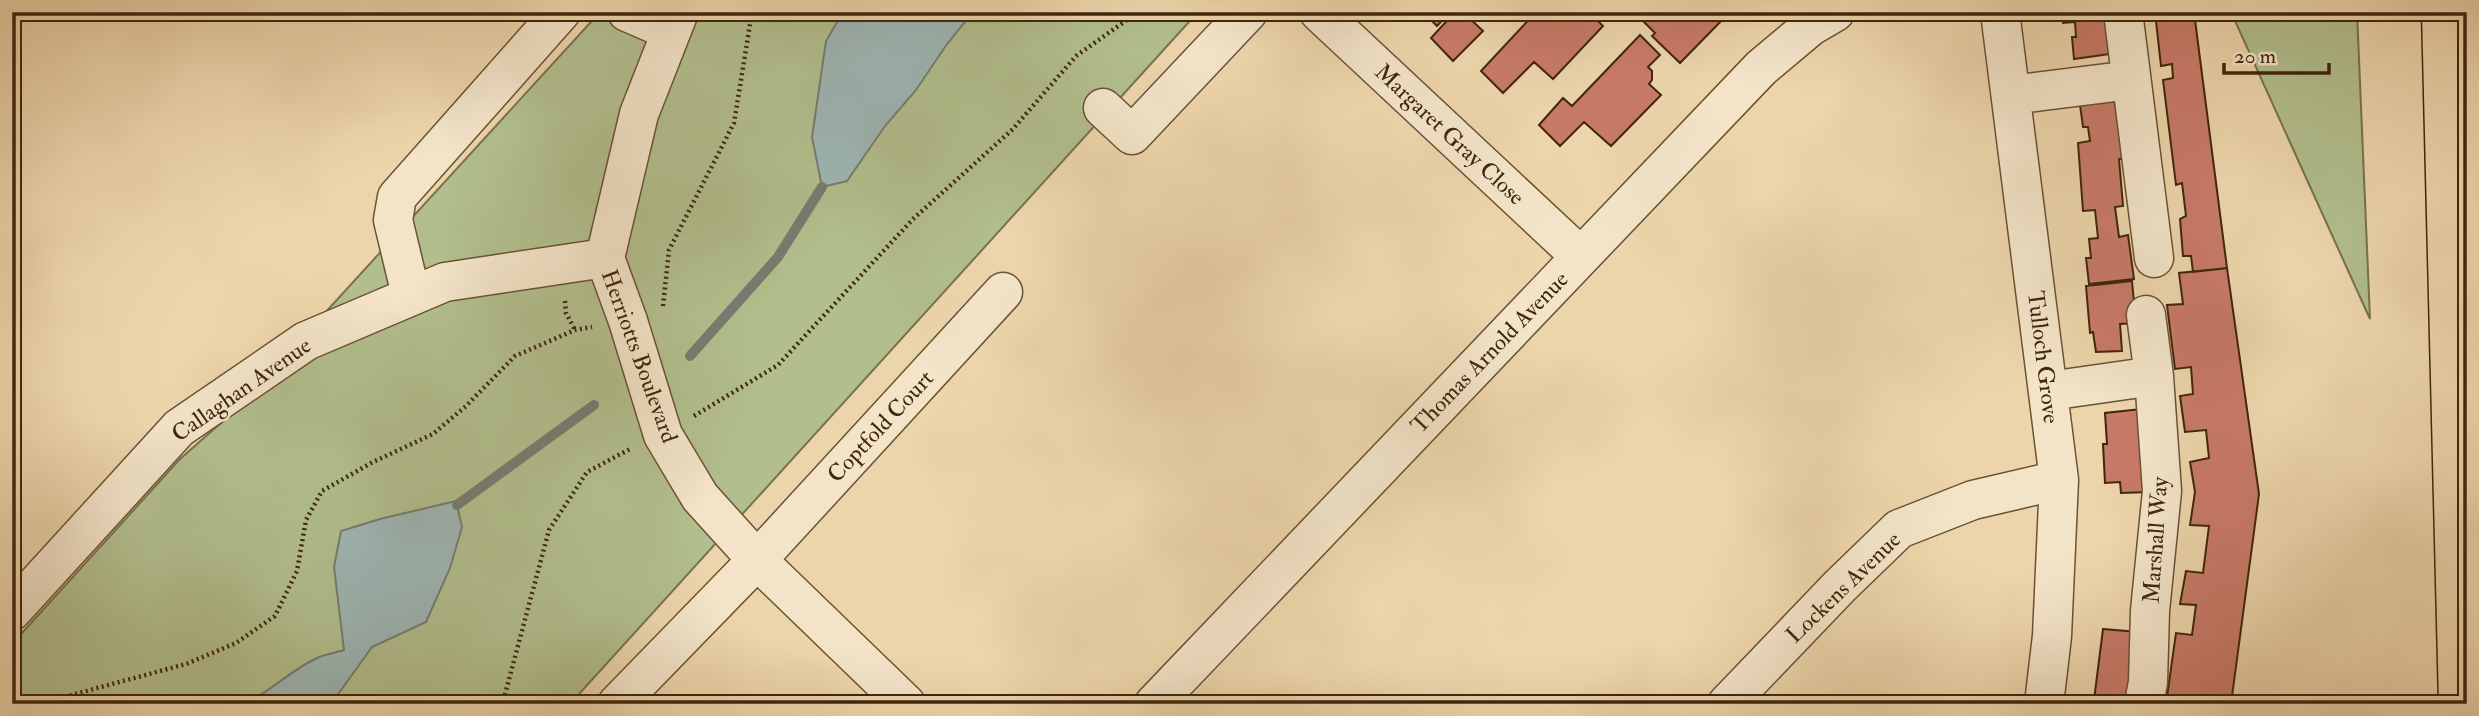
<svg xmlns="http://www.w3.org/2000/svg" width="2479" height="716" font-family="'IM FELL Double Pica',serif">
<rect width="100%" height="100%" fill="#edd5ab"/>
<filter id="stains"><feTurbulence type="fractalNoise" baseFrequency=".00286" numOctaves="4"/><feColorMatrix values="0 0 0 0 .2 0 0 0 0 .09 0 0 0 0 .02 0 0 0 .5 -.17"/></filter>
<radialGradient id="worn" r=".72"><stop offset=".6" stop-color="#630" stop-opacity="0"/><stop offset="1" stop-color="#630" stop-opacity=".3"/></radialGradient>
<path fill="#b2be8d" stroke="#78724c" stroke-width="2" d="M600,12H1198L570,704H12V644L180,459L238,408Z
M2231,12H2357L2370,319Z"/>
<path fill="#9db6b4" stroke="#777c71" stroke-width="2" d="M843,12H973L947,44L916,90L885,126L847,181L822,187L812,137L826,41Z
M456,501L462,527L450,568L426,622L372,647L331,704H245C271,691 291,670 317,658C325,654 335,653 344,650L334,567L341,531L380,519Z"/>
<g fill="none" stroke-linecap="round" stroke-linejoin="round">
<path stroke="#777c71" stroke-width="10" d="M690,356L778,257L822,187
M457,505L594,405"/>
</g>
<path fill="#c87a68" stroke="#3f260c" stroke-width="2" d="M1423,12H1450L1437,26Z
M1455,12H1463L1483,31L1453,61L1431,38Z
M1536,12H1589L1603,26L1553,79L1534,62L1503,93L1481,71Z
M1634,12H1726L1728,14L1680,63L1652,36L1655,33Z
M2062,12H2105L2110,54L2074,59L2072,37H2076L2075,22L2063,23Z
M2155,12H2194L2227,268L2193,272L2191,256H2183L2180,219L2186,216L2182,183L2176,185L2163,80L2173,78L2172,64L2161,66Z
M1640,35L1660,55L1648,67L1652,71V80L1649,84L1661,95L1611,146L1584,122L1560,146L1539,125L1563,98L1572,106Z
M2115,101L2123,159H2119L2123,206L2115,207L2119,237L2128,235L2134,279L2089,284L2086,258H2091L2089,239L2098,238L2095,210L2083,211L2078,143L2090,141L2088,127H2083L2080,105Z
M2227,268L2259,494L2231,704H2184V700L2167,697L2176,633L2192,635L2196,605L2180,604L2186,571L2203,573L2209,526L2190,525L2195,492L2190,462L2209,458L2206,430L2185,432L2180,396L2193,394L2191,367L2175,369L2167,305L2183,304L2179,273Z
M2132,281L2136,323L2120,324L2122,351L2096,352L2093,332L2090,333L2086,286Z
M2141,409L2149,492L2121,493L2120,482L2105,483L2103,444H2107L2105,413Z
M2103,629L2138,632L2128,704H2101V701L2094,700Z"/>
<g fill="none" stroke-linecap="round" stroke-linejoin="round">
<g stroke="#6a5234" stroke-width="41">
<path id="minor" d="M627,12L671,31
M679,12L639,114L605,258L628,321L663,435L700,497L757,560L906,704
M1319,12L1580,256
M2000,12L2059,480L2052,636L2044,704
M2123,12L2154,258
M2011,95L2131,80
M1103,108L1132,135L1248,12
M411,295L393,220L397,197L561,12
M2146,315L2154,376
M2049,391L2154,376L2162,491L2150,611L2148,682L2144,704
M12,611L179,428L306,341L445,282L605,258
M617,704L757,560L1003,292
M1154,704L1761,68L1811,26L1835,12
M1727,704L1840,586L1899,529L1973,500L2059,480"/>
</g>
<g stroke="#3f260c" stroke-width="41">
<path id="highway" d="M2441,12L2458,704"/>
</g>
<path stroke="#3f260c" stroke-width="4.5" stroke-dasharray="2 3.5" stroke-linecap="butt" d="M565,301L566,313L575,330
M663,306L669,250L734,123L752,12
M694,416L778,365L913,219L1013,129L1076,56L1138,12
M38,704L186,664L236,643L275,616L297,571L306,520L322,491L373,462L433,434L466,406L515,356L575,330L592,327
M499,704L504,698L549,530L587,472L630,449"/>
<use href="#minor" stroke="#f3e4c8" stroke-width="38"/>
<use href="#highway" stroke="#edd5ab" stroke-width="38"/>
</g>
<g text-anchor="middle" stroke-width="5" stroke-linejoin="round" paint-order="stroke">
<g font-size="23" fill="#3f260c" stroke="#f3e4c8">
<text transform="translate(1450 134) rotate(43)" y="8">Margaret Gray Close</text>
<text transform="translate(1489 352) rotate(-46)" y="8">Thomas Arnold Avenue</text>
<text transform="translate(640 356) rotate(70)" y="8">Herriotts Boulevard</text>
<text transform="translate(2044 357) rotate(83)" y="8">Tulloch Grove</text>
<text transform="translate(241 389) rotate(-35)" y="8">Callaghan Avenue</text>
<text transform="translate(880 426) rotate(-47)" y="8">Coptfold Court</text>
<text transform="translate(2155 540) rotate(-86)" y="8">Marshall Way</text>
<text transform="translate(1843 587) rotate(-44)" y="8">Lockens Avenue</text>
</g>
</g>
<rect width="2479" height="716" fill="none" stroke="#edd5ab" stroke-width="42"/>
<rect x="14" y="14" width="2451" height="688" fill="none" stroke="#3f260c" stroke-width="3.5"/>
<rect x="21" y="21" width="2437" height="674" fill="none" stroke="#3f260c" stroke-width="2"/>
<path d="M2224 63v10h105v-10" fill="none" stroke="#3f260c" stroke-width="3.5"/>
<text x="2234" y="63" font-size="21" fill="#3f260c" stroke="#f3e4c8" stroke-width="5" paint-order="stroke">20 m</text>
<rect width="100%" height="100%" filter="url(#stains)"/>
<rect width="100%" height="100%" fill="url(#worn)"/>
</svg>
